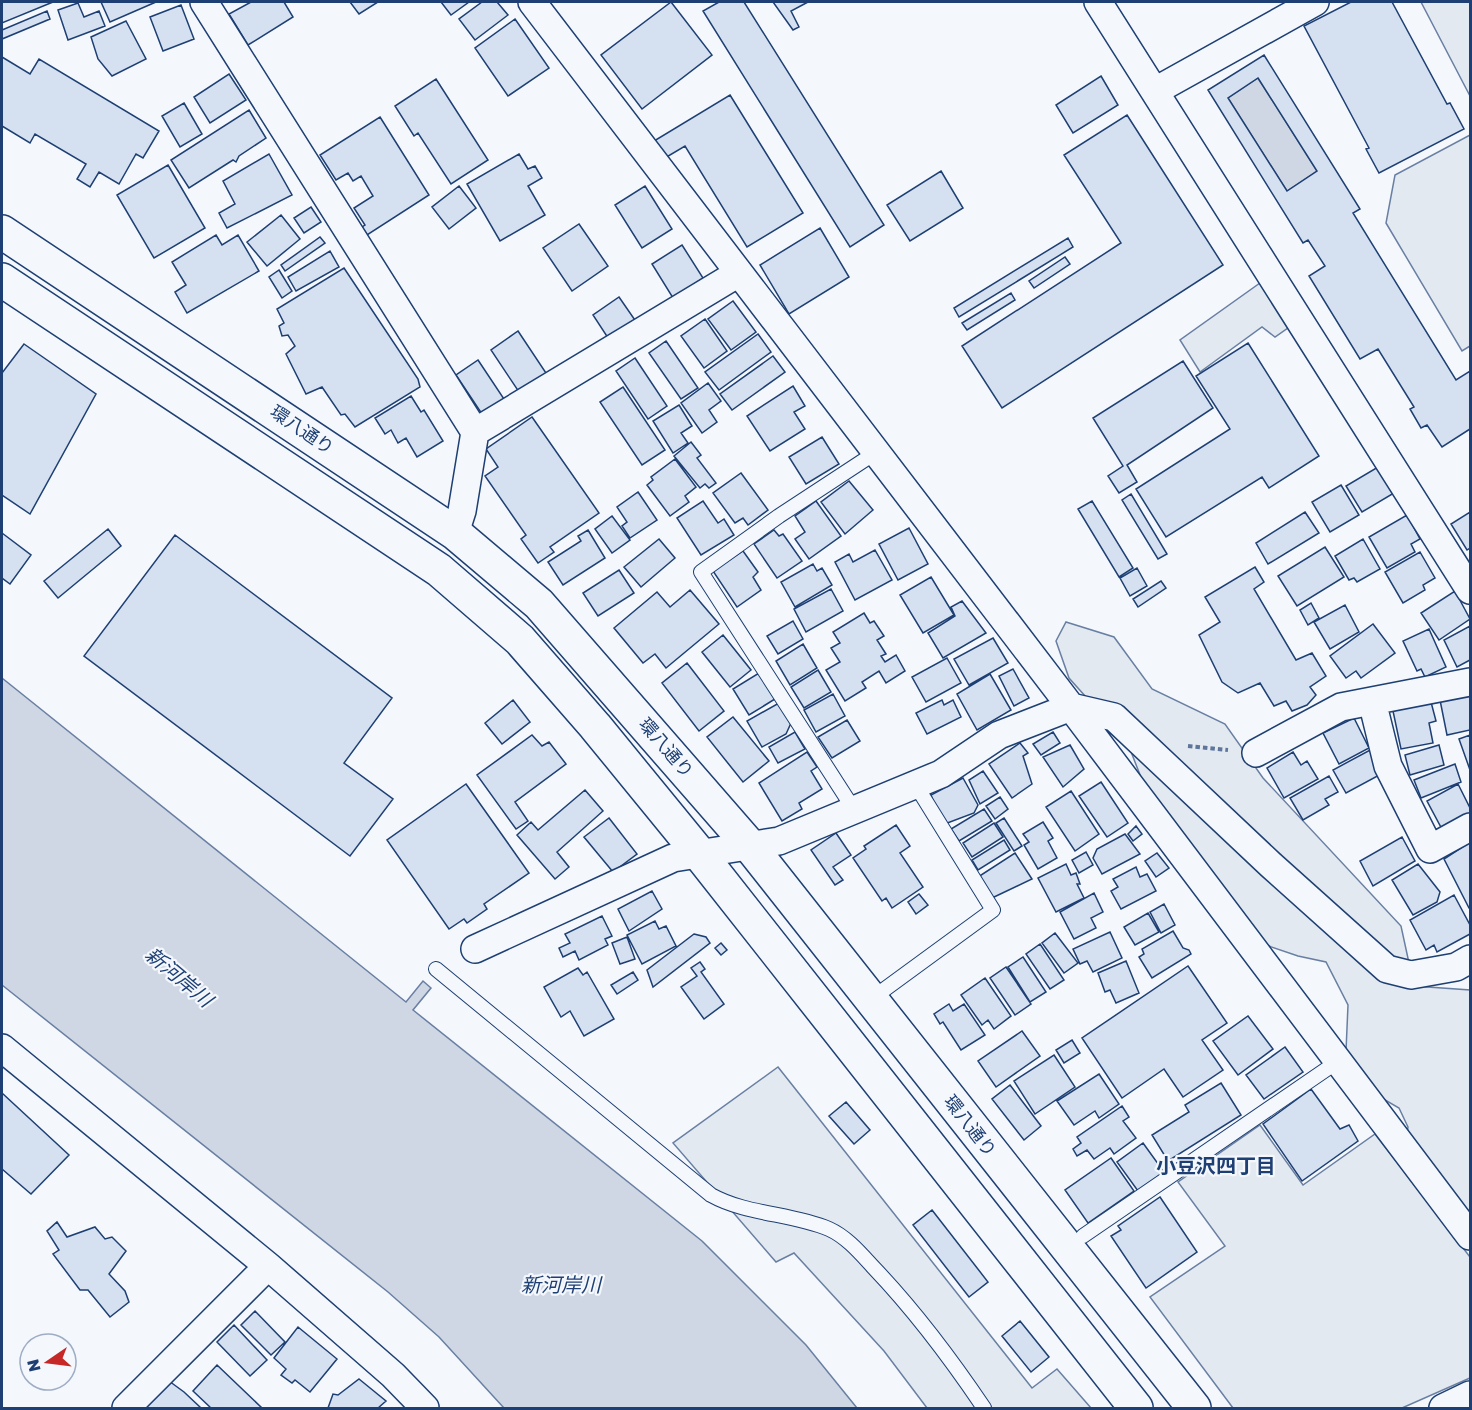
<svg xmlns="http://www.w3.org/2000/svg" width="1472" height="1410" font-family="'Golos Text','Noto Sans JP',sans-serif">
<rect width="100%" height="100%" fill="#f4f7fb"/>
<path fill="#e3e9f0" stroke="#687fa3" stroke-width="1.5" d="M1421,2H1470V96Z
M1470,135V346L1462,351L1386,223L1395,175Z
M1267,278L1295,323L1275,337L1262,327L1200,372L1180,340Z
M1066,622L1114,637L1152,689L1225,724L1263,778L1401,926L1414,986L1470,990V1219L1407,1134L1408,1127L1399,1108L1373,1093L1346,1051L1348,1005L1326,962L1298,956L1254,941L1149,798L1128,744L1069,678L1056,641Z
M778,1067L1032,1388L1057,1369L1091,1408H927L884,1351L794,1253L776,1262L673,1143Z
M1260,1125L1303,1185L1375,1134L1470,1257V1378L1402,1408H1233L1150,1297L1225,1246L1178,1182Z"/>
<path fill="#cfd7e4" stroke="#687fa3" stroke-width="1.5" d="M1258,78L1317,171L1287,191L1228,98Z
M2,678L406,1002L423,981L431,988L413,1010L702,1241L806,1345L857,1408H504L439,1337L388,1292L2,985Z"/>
<path fill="#d5e0f0" stroke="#1d3f73" stroke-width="1.5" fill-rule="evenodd" d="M2,2H53L2,23Z
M101,2H156L110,22Z
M251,2H284L293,17L248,45L229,14Z
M350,2H378L359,14Z
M441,2H469L451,15Z
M482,2H497L508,15L475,40L459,19Z
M671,2L712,55L642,109L601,55Z
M719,2H744L884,225L850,247L703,11Z
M773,2H808L791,11L799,27L793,30Z
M1351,2H1392L1447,104L1450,103L1464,129L1379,173L1366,149L1369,148L1304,26Z
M78,3L84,17L99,11L105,26L68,40L58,10Z
M181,5L194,39L163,51L150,17Z
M47,11L50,19L2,39V30Z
M515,19L549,68L508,96L475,48Z
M126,21L146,59L112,76L98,59L91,37Z
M1264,55L1360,209L1353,213L1456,380L1470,371V429L1442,447L1427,425L1421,428L1410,409L1414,407L1378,349L1360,359L1309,276L1325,266L1308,240L1303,243L1208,90ZM1258,78L1317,171L1287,191L1228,98Z
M2,57L30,74L39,59L159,131L143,158L136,154L119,184L99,172L90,187L77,179L86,164L35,134L30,143L2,126Z
M229,74L246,100L210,123L194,97Z
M1101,76L1118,105L1073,133L1056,105Z
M436,79L488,160L451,184L418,133L414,136L395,106Z
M730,95L803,213L747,247L685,146L665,158L654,141Z
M184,103L202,134L180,147L162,116Z
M249,110L266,138L239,156L236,162L233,160L189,188L171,160Z
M1127,115L1223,265L1002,408L962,346L1121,243L1064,155Z
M380,117L429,195L367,235L362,227L365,225L354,208L373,196L361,176L353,181L348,173L336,180L320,155Z
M269,154L292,195L227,228L219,213L235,204L223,181Z
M519,154L528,169L535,166L542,178L528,186L545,215L500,241L467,184Z
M168,165L205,228L154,258L117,195Z
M941,171L963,208L910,241L887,205Z
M459,186L476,208L449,229L432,207Z
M645,186L672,229L642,248L615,205Z
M311,207L321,222L304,233L294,218Z
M281,215L300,239L267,266L247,242Z
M579,224L608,266L572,291L543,248Z
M820,228L849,277L789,314L760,265Z
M216,235L222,245L238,235L259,271L187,313L175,292L186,285L172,262Z
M320,237L325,243L285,271L281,265Z
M1068,238L1073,247L959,317L954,308Z
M682,245L703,278L673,298L652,264Z
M330,251L339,267L296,291L288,277Z
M1065,257L1070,264L1034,288L1029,281Z
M344,268L418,379L420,387L355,427L345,414L341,415L322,387L306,394L286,354L295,346L288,335L282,336L279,326L284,323L277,309Z
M279,270L292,291L282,298L269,277Z
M1011,293L1015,300L967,330L962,323Z
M619,297L637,323L610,341L593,315Z
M733,301L756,332L731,350L708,319Z
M705,319L727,351L704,368L681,336Z
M518,331L548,376L521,395L491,350Z
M758,334L771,352L719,390L705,372Z
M666,341L698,388L681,399L649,353Z
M1248,343L1319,456L1269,488L1262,477L1166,537L1136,489L1230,429L1196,376Z
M24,344L96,394L30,514L2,495V373Z
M773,356L785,372L732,410L720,394Z
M635,358L667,406L648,419L616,371Z
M478,360L504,399L482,414L456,375Z
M1183,361L1213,408L1127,465L1137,482L1119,493L1108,476L1123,466L1093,418Z
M708,383L721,401L709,410L717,422L702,433L681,403Z
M793,386L805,406L794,412L805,429L770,451L747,416Z
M623,387L665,450L642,465L600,402Z
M411,396L421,412L424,410L443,441L417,457L406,438L398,443L391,430L385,434L375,418Z
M679,405L692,426L681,433L688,443L673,453L653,421Z
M532,417L599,513L550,547L554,552L538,563L521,539L526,535L485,476L498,467L486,449Z
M822,437L839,464L806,484L789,457Z
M691,442L701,455L697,458L716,483L709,488L705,484L700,488L674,456Z
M675,459L696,487L685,496L689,502L670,516L647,485L653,480L651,477Z
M1378,467L1394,493L1362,512L1346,486Z
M741,473L768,510L748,525L743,518L735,523L713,493Z
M849,481L873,510L845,534L821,502Z
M1341,485L1359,515L1330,532L1312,502Z
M638,492L657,520L630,538L622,526L627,522L617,507Z
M1131,494L1167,554L1158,559L1122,500Z
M703,501L718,523L724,519L734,535L701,555L677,518Z
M816,501L841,536L809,559L795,539L805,532L795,516Z
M1092,501L1133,568L1119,577L1078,509Z
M1305,512L1319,533L1268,564L1256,543Z
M1470,512V548L1467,550L1451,524Z
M1407,515L1420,539L1411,544L1415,552L1387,568L1369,537Z
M612,516L630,540L612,553L595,529Z
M909,528L928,564L898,580L879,544Z
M108,529L121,546L58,598L44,581Z
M588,530L605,558L563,585L548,562L581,541L578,536Z
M774,530L779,536L783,534L802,561L777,578L754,544Z
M2,533L31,555L10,584L2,578Z
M175,535L392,698L344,763L393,799L350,856L84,656Z
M659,539L675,558L641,587L624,567Z
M1363,539L1380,569L1357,582L1354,578L1349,580L1335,556Z
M1325,547L1344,577L1297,606L1278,576Z
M875,550L892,580L855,600L835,562L849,554L853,562Z
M743,551L758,572L753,577L761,590L737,607L713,571Z
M1420,552L1435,578L1423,585L1425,590L1403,603L1385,572Z
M813,564L817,571L822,568L832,585L795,607L781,582Z
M1255,567L1264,582L1254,589L1296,660L1312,653L1326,676L1310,687L1316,695L1307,705L1292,711L1286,701L1274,706L1260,683L1238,693L1222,682L1199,635L1220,622L1205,597Z
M1137,568L1147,586L1130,596L1120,578Z
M619,570L634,593L598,616L583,593Z
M931,577L954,615L923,633L900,595Z
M1161,581L1166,588L1138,607L1133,599Z
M831,589L843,611L806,632L794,609Z
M690,590L719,624L666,668L655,654L643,663L614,628L657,592L670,607Z
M1455,591L1470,619L1439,640L1421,613Z
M962,601L986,633L943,658L928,633L955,616L951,607Z
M1311,603L1319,618L1308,625L1300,610Z
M1345,605L1359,632L1330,649L1314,622Z
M864,613L870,623L874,621L884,636L877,640L886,654L881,656L885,662L896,655L905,671L886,683L879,671L862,682L866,688L845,701L826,670L840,662L831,648L840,643L833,632Z
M793,621L803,639L778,654L767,636Z
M1373,624L1395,653L1361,678L1356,671L1346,678L1330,656Z
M1470,626V660L1457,667L1444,640Z
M1429,629L1446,667L1425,677L1421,669L1417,671L1403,641Z
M723,635L751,670L730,687L702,652Z
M993,638L1008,663L969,685L954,659Z
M803,644L817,668L790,685L776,661Z
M947,658L961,683L926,702L912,677Z
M687,663L724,711L699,731L662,683Z
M1013,669L1029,698L1014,706L999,676Z
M818,670L831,692L804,708L791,687Z
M759,673L775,699L749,715L733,689Z
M990,674L1011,710L977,730L957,694Z
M833,694L845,716L816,732L804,710Z
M1470,694V730L1447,735L1440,700Z
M513,700L530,722L502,744L485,723Z
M942,700L944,705L953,700L961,717L927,734L916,713Z
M1431,702L1436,721L1429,723L1433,743L1401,749L1393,711Z
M779,703L791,723L786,734L762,747L747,721Z
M733,717L769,761L743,782L707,737Z
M1354,718L1369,748L1339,764L1323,733Z
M847,720L860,741L832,758L818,737Z
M795,732L805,749L778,763L769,747Z
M1053,732L1060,743L1041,755L1033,744Z
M532,735L542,746L549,742L566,764L515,802L528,821L516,829L477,775Z
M1470,735V770L1459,739Z
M1020,743L1028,753L1023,756L1032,784L1012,798L989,764Z
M1070,745L1084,769L1063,787L1043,757Z
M1439,745L1444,765L1410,775L1405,755Z
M1372,749L1385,772L1346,793L1333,770Z
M807,752L817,767L811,771L822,789L799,803L802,809L782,821L759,783Z
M1293,752L1301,765L1307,761L1318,779L1284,798L1267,768Z
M1455,764L1461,782L1421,798L1414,780Z
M983,771L998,793L980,804L969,780Z
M1329,776L1338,792L1325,799L1329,805L1303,820L1290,798Z
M963,778L978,805L974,813L942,825L931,795Z
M1101,782L1128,823L1107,837L1079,796Z
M466,784L529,873L484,904L487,909L467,923L464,919L449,929L387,840Z
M1458,784L1470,808V817L1443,831L1427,801Z
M585,790L603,811L557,852L569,867L555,879L517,835L531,822L538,830Z
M1071,791L1099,834L1075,851L1046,807Z
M1000,797L1008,809L995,819L986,806Z
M984,809L992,821L959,841L951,829Z
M609,818L637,854L613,872L584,837Z
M1004,818L1022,846L1014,851L996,823Z
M1043,822L1053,838L1048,841L1057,858L1038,869L1024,845L1029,842L1023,834Z
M994,823L1003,837L972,857L963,843Z
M896,825L910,846L900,853L923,887L892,908L886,898L882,901L853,858L866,849L864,846Z
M1136,826L1142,834L1133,841L1128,834Z
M836,833L851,855L833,867L843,880L835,885L811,850Z
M1125,834L1140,854L1102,874L1093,858L1097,849Z
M1402,837L1415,861L1373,886L1360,861Z
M1004,840L1010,850L978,870L972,860Z
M1470,842V908H1469L1444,859Z
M1086,852L1093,865L1079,873L1072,860Z
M1015,853L1032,879L992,898L978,877Z
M1157,853L1169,868L1156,877L1145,861Z
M1066,864L1071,875L1076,873L1080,884H1077L1084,898L1056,912L1038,878Z
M1418,864L1440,892L1437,902L1413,915L1392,880Z
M1136,867L1140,877L1147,874L1156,891L1121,909L1111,891L1118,887L1113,879Z
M652,891L662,909L629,931L618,909Z
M1094,893L1103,912L1091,918L1096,928L1074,939L1060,912Z
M919,894L928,905L916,914L908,902Z
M1454,895L1470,925V934L1437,952L1434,945L1426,950L1410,920Z
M1164,904L1175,925L1161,933L1150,912Z
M1148,913L1159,932L1135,945L1124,927Z
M602,916L612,936L605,939L608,945L579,960L575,951L563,957L559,948L570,943L565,934Z
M655,921L659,929L666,926L676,946L642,964L627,935Z
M1173,931L1183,948L1189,950L1191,954L1152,978L1139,957L1144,954L1142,949Z
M1110,932L1122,958L1093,972L1087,961L1080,964L1073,949Z
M1055,933L1078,963L1064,973L1042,943Z
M694,934L706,937L710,943L653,987L647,970Z
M627,937L635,959L620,964L612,943Z
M721,943L727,950L721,955L715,948Z
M1040,944L1064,980L1050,989L1026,954Z
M1023,957L1046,992L1030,1002L1008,967Z
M1126,961L1139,993L1116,1003L1110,990L1105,992L1098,973Z
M700,962L705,969L701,972L724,1004L704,1019L681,987L697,976L691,968Z
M1188,966L1227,1023L1202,1040L1223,1070L1183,1097L1164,1069L1122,1098L1082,1038Z
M1006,967L1031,1004L1015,1015L990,978Z
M578,968L583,975L587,972L614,1019L584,1036L570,1011L561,1017L544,987Z
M633,972L638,980L617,994L611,985Z
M985,978L1011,1016L994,1029L988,1020L982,1025L961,995Z
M949,1004L953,1011L964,1004L985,1035L961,1050L943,1022L940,1024L934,1014Z
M1248,1016L1273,1049L1238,1075L1213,1041Z
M1022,1031L1040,1056L996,1087L978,1061Z
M1072,1040L1080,1053L1064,1063L1056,1050Z
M1285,1047L1303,1072L1264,1099L1246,1075Z
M1054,1055L1075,1087L1035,1114L1014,1081Z
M1099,1074L1119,1104L1099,1118L1095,1111L1074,1125L1057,1101Z
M1221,1083L1241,1115L1168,1161L1152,1135L1189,1112L1185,1105Z
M1010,1085L1041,1126L1024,1140L992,1099Z
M1311,1089L1340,1129L1349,1125L1358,1141L1302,1181L1263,1124Z
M2,1093L69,1155L31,1194L2,1169Z
M846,1102L870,1130L854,1144L829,1116Z
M1122,1106L1129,1117L1123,1121L1136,1138L1114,1154L1110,1148L1094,1159L1087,1150L1077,1156L1073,1149L1081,1143L1077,1137Z
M1143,1143L1164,1172L1138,1191L1117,1162Z
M1111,1158L1134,1191L1088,1223L1065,1190Z
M1160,1197L1197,1252L1146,1288L1111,1236L1121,1230L1118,1226Z
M932,1210L988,1282L969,1297L913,1225Z
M57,1222L67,1237L95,1227L105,1239L112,1237L126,1251L109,1274L125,1291L129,1302L110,1317L88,1290H80L53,1254L59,1250L47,1231Z
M255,1311L285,1342L271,1355L241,1325Z
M1020,1321L1049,1357L1031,1372L1002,1336Z
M234,1325L267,1360L250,1376L217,1342Z
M298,1327L337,1359L310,1392L295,1380L292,1383L281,1375L286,1369L274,1358Z
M217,1365L262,1408H211L193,1391Z
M359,1379L386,1401L378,1408H328L333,1394L338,1395Z
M169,1381L184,1392L201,1408H145L144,1405Z"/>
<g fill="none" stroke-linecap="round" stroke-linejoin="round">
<g stroke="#1d3f73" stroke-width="16">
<path id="lane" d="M853,808L701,572L779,516L875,453
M436,969L711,1195C747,1215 791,1213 829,1229C847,1237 861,1254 874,1268C915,1311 951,1359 984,1408
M870,1000L993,910L915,784
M1083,1236L1337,1062"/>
</g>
<g stroke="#1d3f73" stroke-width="30">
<path id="street" d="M204,2L475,432L462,511L455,533
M532,2L1071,707L1470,1236
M1098,2L1470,590
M1155,91L1315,2
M475,432L737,274
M1372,701L1388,766L1430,849L1470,827
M1256,753L1341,707L1470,682
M475,949L673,858L779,841L941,774L999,735L1071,707L1114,717L1271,865L1387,969L1411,975L1456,967L1470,959
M2,1048L268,1266L393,1375L425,1408
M126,1408L268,1266
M1443,1408L1470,1395"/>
</g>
<g stroke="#1d3f73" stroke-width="36">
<path id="primary" d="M2,232L455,533L539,604L750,846L1194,1408
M2,280L439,570L520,640L595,726L698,852L1136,1408"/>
</g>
<path stroke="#5e769c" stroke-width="4" stroke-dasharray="4.5 3" stroke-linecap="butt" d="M1188,746L1228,750"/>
<use href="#lane" stroke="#f4f7fb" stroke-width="14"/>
<use href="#street" stroke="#f4f7fb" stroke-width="27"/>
<use href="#primary" stroke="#f4f7fb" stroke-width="33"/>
</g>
<g text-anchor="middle" stroke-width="4.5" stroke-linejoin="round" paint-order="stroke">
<g font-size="18" fill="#1d3f73" stroke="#f4f7fb">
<text transform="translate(302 430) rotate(34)" y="6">環八通り</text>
<text transform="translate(666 748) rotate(49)" y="6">環八通り</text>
<text transform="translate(970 1126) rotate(52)" y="6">環八通り</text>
</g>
<g font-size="20" font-style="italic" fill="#1d3f73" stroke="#f4f7fb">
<text transform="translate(179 977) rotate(40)" y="7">新河岸川</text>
<text x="561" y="1292">新河岸川</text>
</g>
<g font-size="20" font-weight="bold" fill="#1d3f73" stroke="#f4f7fb">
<text x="1216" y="1173">小豆沢四丁目</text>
</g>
</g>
<rect width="1472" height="1410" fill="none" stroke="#1d3f73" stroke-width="6"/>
<g transform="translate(48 1362) rotate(256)"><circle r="28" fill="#f4f7fb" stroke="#9eadc5" stroke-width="1.5"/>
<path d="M0-4.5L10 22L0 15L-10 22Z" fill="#c62828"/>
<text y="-9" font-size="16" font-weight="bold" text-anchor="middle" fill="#1d3f73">N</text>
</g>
</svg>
